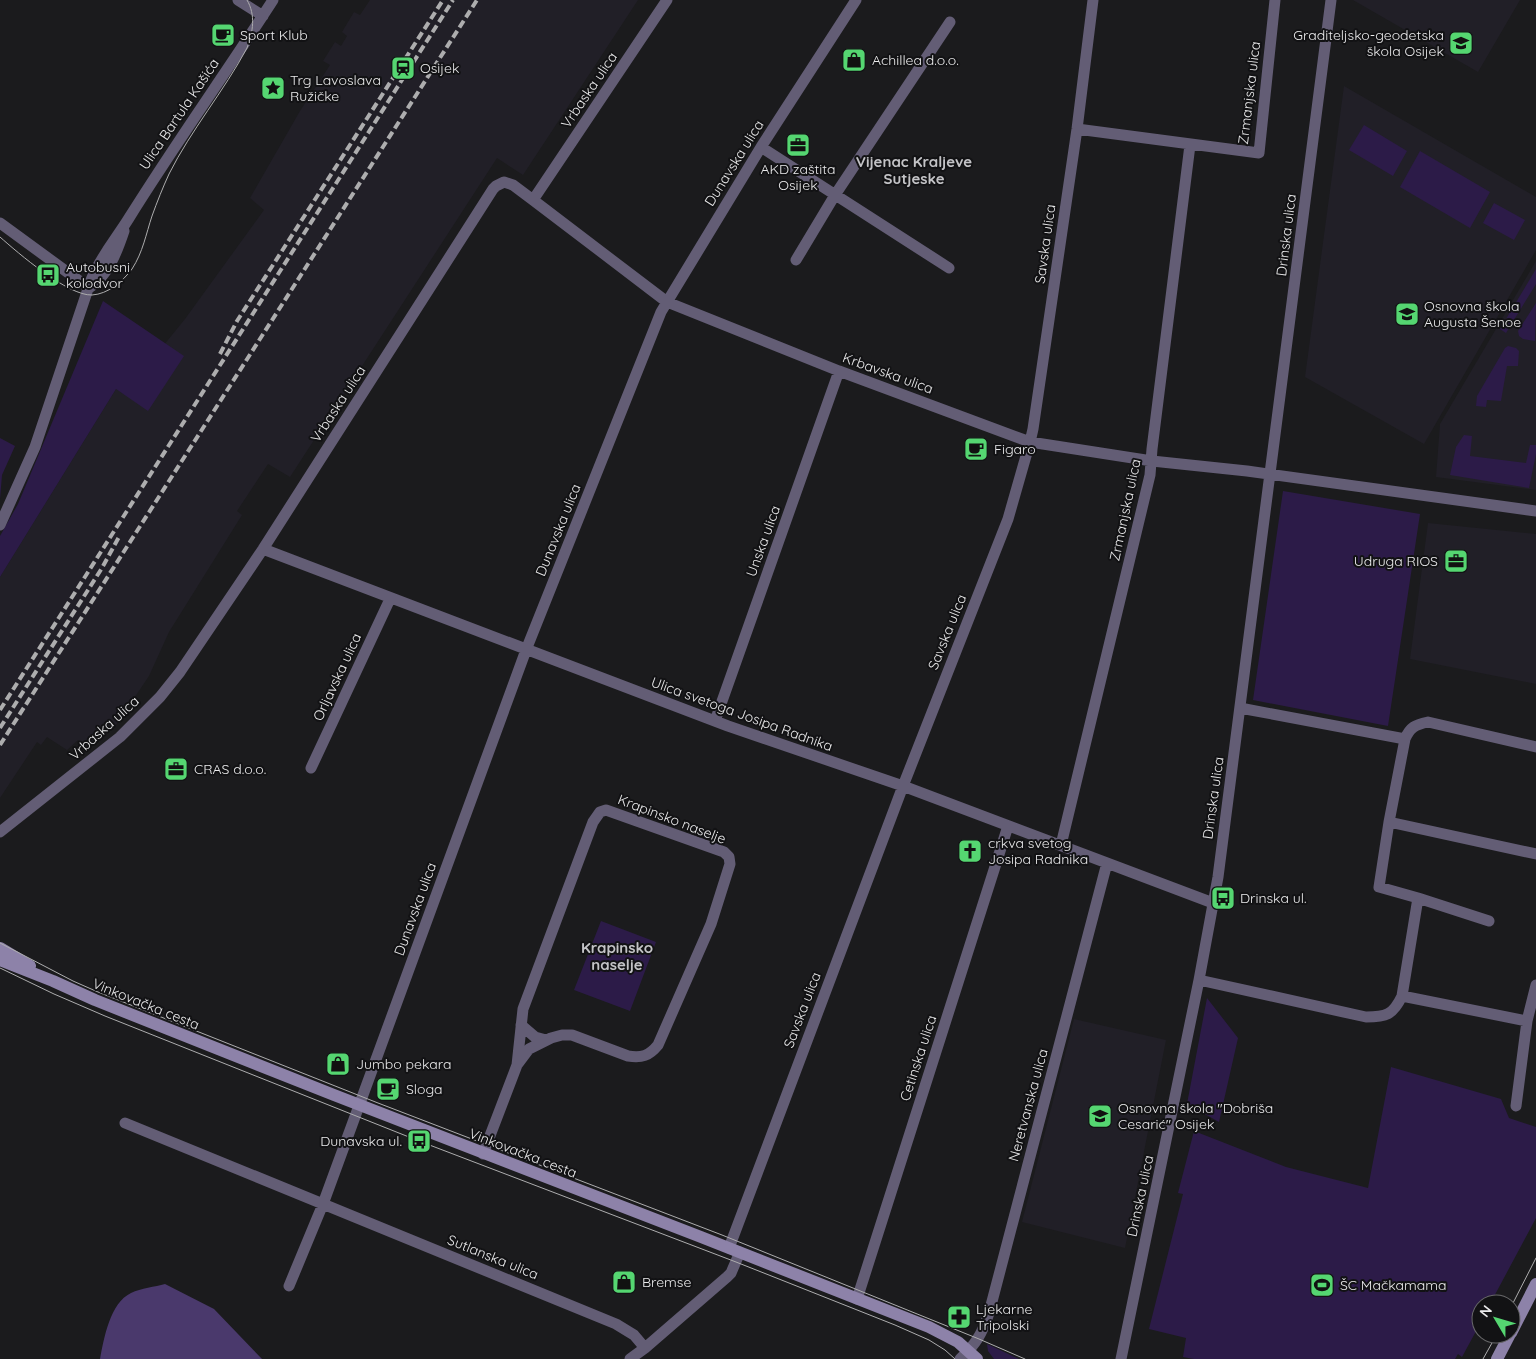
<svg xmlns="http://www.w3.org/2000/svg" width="1536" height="1359" font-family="Quicksand,sans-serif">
<rect width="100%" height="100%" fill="#1b1b1d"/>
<path fill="#211f27" d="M370,0H638L523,175L497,158L290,477L268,464L237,511L242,515L169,632L149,676L116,725L90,748L78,740L67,750L47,737L41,745L37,742L0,798V577L116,389L124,394L185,319L264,210L250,198L300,111L330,65L323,61L335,42L341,46L347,36L342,32L354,12L360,15Z
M1353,0H1520L1478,72Z
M1344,86L1536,197V250L1424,444L1305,377Z
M1536,261V490L1436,477L1440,424Z
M1428,523L1536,534V684L1410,659Z
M1074,1019L1166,1040L1125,1248L1022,1222Z"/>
<path fill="#2c1b48" d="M1364,125L1407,151L1393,176L1349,150Z
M1420,151L1490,192L1470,228L1400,187Z
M1494,203L1525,220L1514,240L1483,223Z
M1536,269V284L1506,333L1500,329Z
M103,301L184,356L148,411L116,389L0,577V536L18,504Z
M1536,303L1535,341L1523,339L1519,336L1518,331Z
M1508,346L1516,348L1519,351L1518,366H1507L1501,401L1487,400L1486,407L1476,406L1477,396L1505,348Z
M1464,435L1472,436L1470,456L1526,463L1530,445H1536V454L1529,488L1450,475L1456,447Z
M0,438L15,446L2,475L0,499Z
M1283,491L1420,514L1388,726L1253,700Z
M601,921L656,942L630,1011L574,990Z
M1207,998L1238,1038L1219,1122L1187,1104Z
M1391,1067L1501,1099L1509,1118L1536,1127V1218L1490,1304H1481V1322L1462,1357L1458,1354L1455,1359H1194L1183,1357L1186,1338L1149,1329L1183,1194L1178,1193L1194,1131L1286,1167L1368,1188Z
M987,1344L1019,1359H994L988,1351Z"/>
<path fill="#4a396c" d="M165,1284L214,1309L262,1359H100C104,1338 110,1303 131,1293C141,1288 155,1287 165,1284Z"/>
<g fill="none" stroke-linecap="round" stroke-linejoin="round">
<path stroke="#635d75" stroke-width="11" d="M238,0L263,16
M1077,129L1259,153L1275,0
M761,147L949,268
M533,200L667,0
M0,223L89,288
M796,260L835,195L950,22
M89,288C108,276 117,252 124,231
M0,525L35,447L91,280C101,256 116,239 129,218C175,144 226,73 273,0
M263,549L728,726L903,786L1213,903
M1240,708L1405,739
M715,721L839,371
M311,768L390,599
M1389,822L1536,854
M0,832L120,737L160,697L180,672L263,549L493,189L496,186L504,182L513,185L533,200L667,302L839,371L1030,442L1152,461L1247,471L1536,511
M1061,845L1150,475L1152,449L1190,145
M1418,898L1489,921
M1199,980L1366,1017C1386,1017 1393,1015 1402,996L1418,898L1379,887L1389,822L1405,739C1410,727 1415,725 1428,722L1536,747
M1402,996L1527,1021
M521,1025L535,1037L546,1040
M1516,1106L1527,1021L1536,985
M125,1123L616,1324L634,1335L645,1348
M483,1154L517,1065L529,1049L551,1038L562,1035H572L628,1056C642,1058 649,1056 658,1045L711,924L730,864L729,857L724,852L606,810L600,812L593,822L523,1009L517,1065
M729,1248L903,786L1008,519L1030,442L1033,429L1077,129L1093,0
M289,1286L323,1204L526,650L661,312L761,147L856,0
M857,1299L1008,826
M630,1359L645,1348L727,1277L731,1273L740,1252
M960,1359C976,1344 982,1334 989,1313L1107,863
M1121,1359L1199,980L1218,877L1331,0"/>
<path stroke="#8d82a9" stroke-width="12" d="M0,948L30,966
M0,960L53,981L95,1000L334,1095L701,1237L929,1327L958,1342L977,1359
M1511,1333L1536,1284
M1497,1359L1510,1334"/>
<path stroke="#adadae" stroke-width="1" d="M0,237C18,253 68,296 92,295C108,294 122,282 132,269C143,252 146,234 152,216C157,202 163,187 169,174C191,130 224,91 247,48C253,32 256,15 247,0
M0,943L73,981L98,992L378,1103L722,1235L979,1339L1025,1359
M0,968L54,994L105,1016L419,1141L736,1262L895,1325L929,1340L945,1350L955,1359
M1511,1307L1536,1258
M1483,1359L1497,1334"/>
<path stroke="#adadae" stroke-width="4" stroke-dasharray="8 4" stroke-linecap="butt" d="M220,354L237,321L443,0
M0,710L453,0
M0,728L102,568L120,535
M0,745L477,0"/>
</g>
<defs>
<g id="cafe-square" transform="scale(1.25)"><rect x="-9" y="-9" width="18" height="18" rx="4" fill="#55d671" stroke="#121214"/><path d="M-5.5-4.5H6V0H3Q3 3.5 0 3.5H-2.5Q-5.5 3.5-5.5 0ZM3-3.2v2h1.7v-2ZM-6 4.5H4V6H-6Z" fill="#111"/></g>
<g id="school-square" transform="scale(1.25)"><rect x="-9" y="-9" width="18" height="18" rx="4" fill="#55d671" stroke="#121214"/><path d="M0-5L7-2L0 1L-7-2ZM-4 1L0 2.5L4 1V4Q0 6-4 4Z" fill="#111"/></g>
<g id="shop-square" transform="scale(1.25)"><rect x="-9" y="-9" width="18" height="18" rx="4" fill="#55d671" stroke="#121214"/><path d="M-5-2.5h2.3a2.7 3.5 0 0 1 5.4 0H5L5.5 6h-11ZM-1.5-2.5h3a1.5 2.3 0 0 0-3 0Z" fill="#111"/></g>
<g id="station-square" transform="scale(1.25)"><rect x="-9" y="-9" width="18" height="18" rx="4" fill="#55d671" stroke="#121214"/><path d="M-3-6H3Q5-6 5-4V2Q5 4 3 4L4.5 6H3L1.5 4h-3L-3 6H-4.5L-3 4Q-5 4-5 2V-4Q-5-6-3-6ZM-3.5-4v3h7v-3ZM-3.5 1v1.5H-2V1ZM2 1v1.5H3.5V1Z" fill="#111"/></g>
<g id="sight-square" transform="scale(1.25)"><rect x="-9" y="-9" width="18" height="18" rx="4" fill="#55d671" stroke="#121214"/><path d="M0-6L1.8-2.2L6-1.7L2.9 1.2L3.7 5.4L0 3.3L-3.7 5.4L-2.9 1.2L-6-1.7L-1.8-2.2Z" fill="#111"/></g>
<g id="office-square" transform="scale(1.25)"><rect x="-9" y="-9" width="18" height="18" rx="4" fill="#55d671" stroke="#121214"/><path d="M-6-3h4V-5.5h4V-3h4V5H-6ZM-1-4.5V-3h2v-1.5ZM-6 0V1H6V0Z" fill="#111"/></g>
<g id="bus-square" transform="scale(1.25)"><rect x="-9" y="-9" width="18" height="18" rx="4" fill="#55d671" stroke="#121214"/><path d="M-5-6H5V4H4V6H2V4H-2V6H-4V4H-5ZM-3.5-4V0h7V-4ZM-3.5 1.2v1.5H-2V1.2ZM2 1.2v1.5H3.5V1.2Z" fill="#111"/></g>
<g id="church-square" transform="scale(1.25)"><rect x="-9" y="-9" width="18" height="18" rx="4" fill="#55d671" stroke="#121214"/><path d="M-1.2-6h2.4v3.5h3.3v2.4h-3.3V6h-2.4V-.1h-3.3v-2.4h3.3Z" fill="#111"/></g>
<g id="stadium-square" transform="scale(1.25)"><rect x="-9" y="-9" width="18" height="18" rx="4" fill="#55d671" stroke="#121214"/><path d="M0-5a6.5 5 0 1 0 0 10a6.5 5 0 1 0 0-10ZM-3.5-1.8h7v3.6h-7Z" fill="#111"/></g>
<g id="pharmacy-square" transform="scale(1.25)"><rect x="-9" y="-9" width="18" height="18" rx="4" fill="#55d671" stroke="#121214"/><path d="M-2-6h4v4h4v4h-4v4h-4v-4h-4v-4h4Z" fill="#111"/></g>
</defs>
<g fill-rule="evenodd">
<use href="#cafe-square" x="223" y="35"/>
<use href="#school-square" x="1461" y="43"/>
<use href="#shop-square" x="854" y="60"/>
<use href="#station-square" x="403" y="68"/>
<use href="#sight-square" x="273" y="88"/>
<use href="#office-square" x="798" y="145"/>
<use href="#bus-square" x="48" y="275"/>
<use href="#school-square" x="1407" y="314"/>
<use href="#cafe-square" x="976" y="449"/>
<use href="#office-square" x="1456" y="561"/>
<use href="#office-square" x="176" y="769"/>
<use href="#church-square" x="970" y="851"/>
<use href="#bus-square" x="1223" y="898"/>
<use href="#shop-square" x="338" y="1064"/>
<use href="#cafe-square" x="388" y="1089"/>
<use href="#school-square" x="1100" y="1116"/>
<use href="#bus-square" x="419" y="1141"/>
<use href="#shop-square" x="624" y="1282"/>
<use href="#stadium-square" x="1322" y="1285"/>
<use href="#pharmacy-square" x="959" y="1317"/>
</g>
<g text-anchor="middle" stroke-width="4" stroke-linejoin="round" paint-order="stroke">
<g font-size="14" fill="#eaeaeb" stroke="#121214" text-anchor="start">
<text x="240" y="40">Sport Klub</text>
<text x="1444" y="40" text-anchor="end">Graditeljsko-geodetska<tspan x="1444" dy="16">škola Osijek</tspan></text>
<text x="872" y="65">Achillea d.o.o.</text>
<text x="420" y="73">Osijek</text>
<text x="290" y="85">Trg Lavoslava<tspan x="290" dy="16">Ružičke</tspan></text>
<text x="798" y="174" text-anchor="middle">AKD zaštita<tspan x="798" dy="16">Osijek</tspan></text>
<text x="66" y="272">Autobusni<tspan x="66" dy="16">kolodvor</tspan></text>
<text x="1424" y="311">Osnovna škola<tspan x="1424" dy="16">Augusta Šenoe</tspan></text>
<text x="994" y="454">Figaro</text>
<text x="1438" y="566" text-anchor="end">Udruga RIOS</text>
<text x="194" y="774">CRAS d.o.o.</text>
<text x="988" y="848">crkva svetog<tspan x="988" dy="16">Josipa Radnika</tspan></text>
<text x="1240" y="903">Drinska ul.</text>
<text x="356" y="1069">Jumbo pekara</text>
<text x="406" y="1094">Sloga</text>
<text x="1118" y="1113">Osnovna škola "Dobriša<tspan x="1118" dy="16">Cesarić" Osijek</tspan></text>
<text x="402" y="1146" text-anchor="end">Dunavska ul.</text>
<text x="642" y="1287">Bremse</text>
<text x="1340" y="1290">ŠC Mačkamama</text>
<text x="976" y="1314">Ljekarne<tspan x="976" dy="16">Tripolski</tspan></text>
</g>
<g font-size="14" fill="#eaeaeb" stroke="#121214">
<text transform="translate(589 90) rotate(-56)" y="5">Vrbaska ulica</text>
<text transform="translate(1249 93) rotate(-83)" y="5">Zrmanjska ulica</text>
<text transform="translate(179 114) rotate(-56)" y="5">Ulica Bartula Kašića</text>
<text transform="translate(734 163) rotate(-58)" y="5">Dunavska ulica</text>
<text transform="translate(1286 235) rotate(-83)" y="5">Drinska ulica</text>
<text transform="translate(1045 244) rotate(-82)" y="5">Savska ulica</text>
<text transform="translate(888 373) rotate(20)" y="5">Krbavska ulica</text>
<text transform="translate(338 404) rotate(-57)" y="5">Vrbaska ulica</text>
<text transform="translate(1125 510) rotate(-78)" y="5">Zrmanjska ulica</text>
<text transform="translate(558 530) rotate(-68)" y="5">Dunavska ulica</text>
<text transform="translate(763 541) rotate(-70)" y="5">Unska ulica</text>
<text transform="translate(947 632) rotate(-68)" y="5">Savska ulica</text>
<text transform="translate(337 677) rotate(-65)" y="5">Orljavska ulica</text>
<text transform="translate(742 714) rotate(20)" y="5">Ulica svetoga Josipa Radnika</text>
<text transform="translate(104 728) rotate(-42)" y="5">Vrbaska ulica</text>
<text transform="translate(1213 798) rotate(-82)" y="5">Drinska ulica</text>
<text transform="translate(672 819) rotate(21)" y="5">Krapinsko naselje</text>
<text transform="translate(415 909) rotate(-70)" y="5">Dunavska ulica</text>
<text transform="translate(146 1004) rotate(22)" y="5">Vinkovačka cesta</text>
<text transform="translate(802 1010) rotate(-69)" y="5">Savska ulica</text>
<text transform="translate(918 1058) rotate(-72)" y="5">Cetinska ulica</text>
<text transform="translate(1028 1105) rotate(-75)" y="5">Neretvanska ulica</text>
<text transform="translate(523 1153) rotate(21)" y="5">Vinkovačka cesta</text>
<text transform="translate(1140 1196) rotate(-78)" y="5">Drinska ulica</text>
<text transform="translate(493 1257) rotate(22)" y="5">Sutlanska ulica</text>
</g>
<g font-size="15" font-weight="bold" fill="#c3c3c6" stroke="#121214">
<text x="914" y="167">Vijenac Kraljeve<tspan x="914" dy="17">Sutjeske</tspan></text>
<text x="617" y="953">Krapinsko<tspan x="617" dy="17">naselje</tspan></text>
</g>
</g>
<g transform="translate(1496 1319) rotate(308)"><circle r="24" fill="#121214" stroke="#68686a"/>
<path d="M0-4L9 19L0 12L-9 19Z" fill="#55d671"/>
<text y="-8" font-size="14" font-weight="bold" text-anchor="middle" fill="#eaeaeb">N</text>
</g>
</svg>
